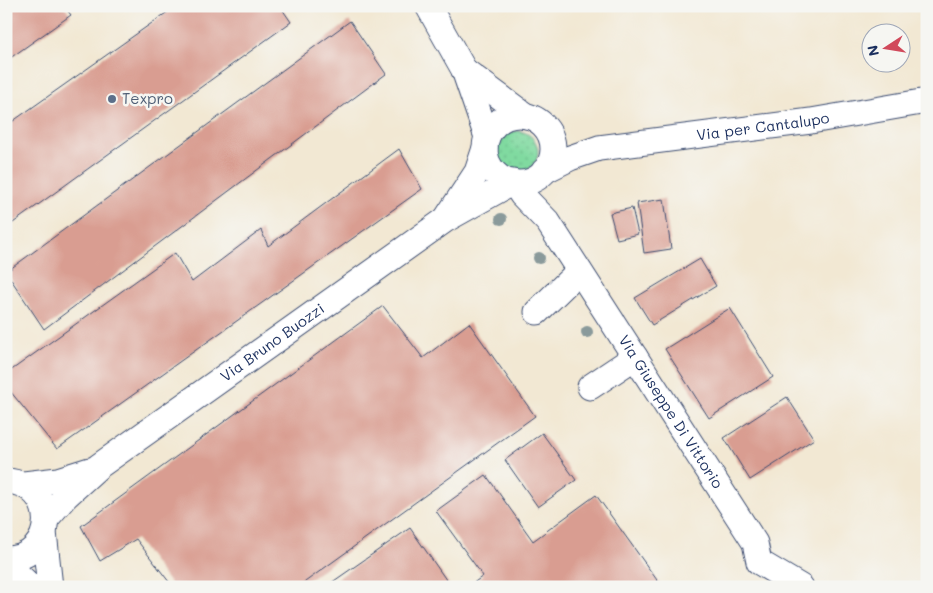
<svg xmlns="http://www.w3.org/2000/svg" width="933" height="593" font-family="Mali,sans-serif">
<defs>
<pattern id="grass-dots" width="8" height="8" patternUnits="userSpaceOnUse" patternTransform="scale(1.25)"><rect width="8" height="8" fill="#80daa0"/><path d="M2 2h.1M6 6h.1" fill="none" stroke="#6ebb8c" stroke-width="1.8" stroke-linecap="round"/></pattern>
</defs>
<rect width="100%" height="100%" fill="#f6f6f2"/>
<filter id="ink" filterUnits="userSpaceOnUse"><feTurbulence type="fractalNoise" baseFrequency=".02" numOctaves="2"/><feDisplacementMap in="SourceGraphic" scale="10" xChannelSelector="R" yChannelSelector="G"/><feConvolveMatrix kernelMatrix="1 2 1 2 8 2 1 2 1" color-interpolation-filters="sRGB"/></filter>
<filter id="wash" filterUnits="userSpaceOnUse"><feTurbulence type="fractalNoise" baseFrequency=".0096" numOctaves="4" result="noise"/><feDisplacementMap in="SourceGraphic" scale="20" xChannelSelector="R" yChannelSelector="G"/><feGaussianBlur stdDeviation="1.12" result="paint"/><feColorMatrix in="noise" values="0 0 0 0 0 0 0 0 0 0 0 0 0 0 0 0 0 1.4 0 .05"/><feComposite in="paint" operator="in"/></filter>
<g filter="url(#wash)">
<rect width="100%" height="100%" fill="#f2e8d3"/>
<path fill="url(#grass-dots)" stroke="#4e847f" d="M496 152a21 21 0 1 1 42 0a21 21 0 1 1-42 0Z"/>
<g id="blocks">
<path fill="#d99d91" d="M8,6H64L71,15L6,61Z
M176,6H280L291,22L6,228V126Z
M350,21L386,74L44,329L6,272Z
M399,149L422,189L57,449L6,386V374L175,253L192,282L261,230L268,246Z
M664,199L671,249L644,253L637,203Z
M632,208L638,234L617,239L610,213Z
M700,259L716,286L652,325L635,298Z
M383,306L423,358L469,323L535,416L298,587H173L136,539L100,561L81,526Z
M730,308L773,377L709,418L665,349Z
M787,397L814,439L750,480L724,438Z
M542,433L576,480L538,507L505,460Z
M486,475L533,541L596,495L662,587H468L483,576L436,511Z
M410,528L449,584L445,587H334L331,583Z"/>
</g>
</g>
<g filter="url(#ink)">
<use href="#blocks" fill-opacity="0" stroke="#3b4b70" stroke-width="1"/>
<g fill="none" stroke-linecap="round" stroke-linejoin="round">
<g stroke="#3b4b70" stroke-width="27">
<g id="minor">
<path d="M428,6L464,70L487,137"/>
<path d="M464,70L526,116"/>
<circle cx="519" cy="149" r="34"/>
<path id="s1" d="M544,171L570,158L599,148L811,121L927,101"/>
<path id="s2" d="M514,183L522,195L548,222L755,543L759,562L801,587"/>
<path d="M448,216L477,172L485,148"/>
<path d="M537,312L579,271"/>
<path d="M590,387L635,357"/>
<path d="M6,481C60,484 57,559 6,559"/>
<path d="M24,484L58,480L90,470"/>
<path id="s3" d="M46,519L66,496L99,466L445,220L513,182"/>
<path d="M44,532L50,587"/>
<path d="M6,563L31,587"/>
</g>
</g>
<use href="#minor" stroke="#fff" stroke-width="25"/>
</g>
<g fill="#8a9a9b">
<circle cx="501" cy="219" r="6"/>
<circle cx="539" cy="258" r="6"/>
<circle cx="587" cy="332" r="6"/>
</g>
</g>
<circle fill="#5c6f8a" stroke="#f6f6f2" stroke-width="2" cx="112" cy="99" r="5"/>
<g text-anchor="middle" stroke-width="5" stroke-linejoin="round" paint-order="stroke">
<g font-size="15" fill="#4e5e75" stroke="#f6f6f2" text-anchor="start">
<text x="122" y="104">Texpro</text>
</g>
<g font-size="15" fill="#1b2f5e" stroke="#f6f6f2">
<text dy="5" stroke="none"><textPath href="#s1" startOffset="225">Via per Cantalupo</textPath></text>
<text dy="5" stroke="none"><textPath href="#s3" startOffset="288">Via Bruno Buozzi</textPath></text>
<text dy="5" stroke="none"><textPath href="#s2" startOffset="278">Via Giuseppe Di Vittorio</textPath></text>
</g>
</g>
<rect width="933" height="593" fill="none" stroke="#f6f6f2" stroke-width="25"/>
<g transform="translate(886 48) rotate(258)"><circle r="24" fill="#f6f6f2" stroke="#9ea6b7"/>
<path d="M0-4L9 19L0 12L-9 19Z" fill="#d1495b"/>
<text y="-8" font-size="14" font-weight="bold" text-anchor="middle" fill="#1b2f5e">N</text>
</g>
</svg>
